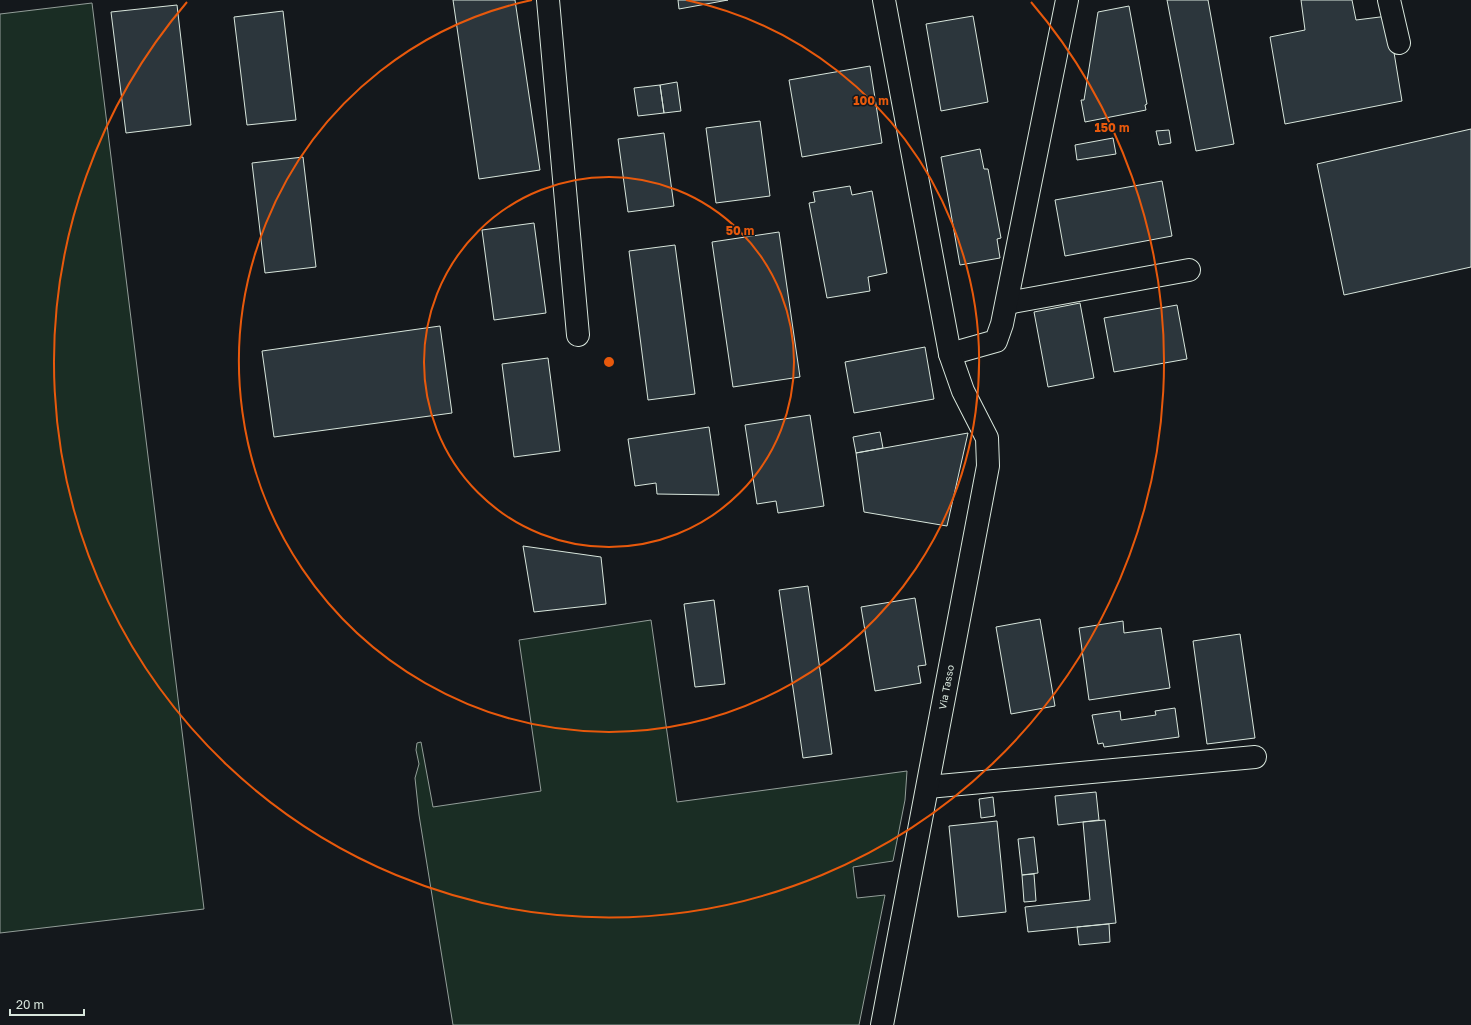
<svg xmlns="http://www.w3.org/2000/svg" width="1471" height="1025" font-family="'Golos Text',sans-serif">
<rect width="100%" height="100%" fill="#14181c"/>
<path fill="#1a2d24" stroke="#939e99" d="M92,3L204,909L0,933V14Z
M651,620L677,802L907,771L905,800L893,861L853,867L857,898L885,895L859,1025H453L419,815L415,778L419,764L416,750L417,743L421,742L433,807L541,791L519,640Z"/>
<path fill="#2c363c" stroke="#d8e6dc" d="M453,0H515L540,170L479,179Z
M678,0H728L679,9Z
M1167,0H1208L1234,144L1196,151Z
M1301,0H1352L1356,20L1388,16L1402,101L1285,124L1270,37L1305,30Z
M177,5L191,125L126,133L111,12Z
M1129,6L1147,104L1145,105L1146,110L1085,122L1081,100H1084L1098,12Z
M283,11L296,120L247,125L234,17Z
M973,16L988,102L941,111L926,24Z
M870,66L882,143L802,157L789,80Z
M677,82L681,111L664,113L660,85Z
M660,85L664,113L638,116L634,88Z
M760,121L770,196L716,203L706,128Z
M1471,129V267L1344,295L1317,164Z
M1169,130L1171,143L1159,145L1156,131Z
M664,133L674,206L628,212L618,139Z
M1113,138L1116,154L1077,160L1075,145Z
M980,149L984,169H988L1001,238L997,239L1000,258L960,265L941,157Z
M303,157L316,267L265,273L252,163Z
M1162,181L1172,236L1065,256L1055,200Z
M850,186L852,195L872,191L887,273L868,277L870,291L827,298L809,203L815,202L813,192Z
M534,223L546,313L494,320L482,230Z
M779,232L800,377L733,387L712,242Z
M675,245L695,394L648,400L629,251Z
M1080,303L1094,378L1048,387L1034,312Z
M1177,305L1187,359L1114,372L1104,318Z
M440,326L452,413L274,437L262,351Z
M925,347L934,399L854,413L845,362Z
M548,358L560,451L514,457L502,364Z
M810,415L824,506L778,513L776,501L757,504L745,425Z
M709,427L719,495L657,494L656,483L635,486L628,439Z
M880,432L883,448L856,453L853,437Z
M968,433L947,526L864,512L856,453Z
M523,546L601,557L606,604L534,612Z
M808,586L832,754L803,758L779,590Z
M915,598L926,665L918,666L921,683L875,691L861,607Z
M714,600L725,684L695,687L684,604Z
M1040,619L1055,706L1011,714L996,627Z
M1123,621L1124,633L1161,628L1170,688L1089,700L1079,628Z
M1240,634L1255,738L1207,744L1193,641Z
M1175,708L1179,737L1104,747L1103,743L1098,744L1092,715L1120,711L1121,720L1156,715L1155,711Z
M1096,792L1099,820L1058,825L1055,796Z
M993,797L995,816L981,818L979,799Z
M1105,820L1116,923L1028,932L1025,907L1090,900L1083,822Z
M997,821L1006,912L958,917L949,826Z
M1034,837L1038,873L1022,875L1018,839Z
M1034,874L1036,901L1024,902L1022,875Z
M1109,924L1110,942L1079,945L1077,927Z"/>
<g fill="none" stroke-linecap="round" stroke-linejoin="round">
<g stroke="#d8e6dc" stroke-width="24">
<g id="minor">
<path d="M548,0L578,335"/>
<path d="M1389,0L1399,43"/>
<path d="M1007,303L1189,270"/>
<path d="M950,354L996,341L1002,324L1067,0"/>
<path d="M928,787L1255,757"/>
<path id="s1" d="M882,1025L988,466L987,438L963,391L950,354L884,0"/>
</g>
</g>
<use href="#minor" stroke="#14181c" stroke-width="22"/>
</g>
<g fill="none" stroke="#e8590c" stroke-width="2">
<circle cx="609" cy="362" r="185"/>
<path d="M686 0A370 370 0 1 1 532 0"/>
<path d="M1031 2A555 555 0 1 1 187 2"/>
</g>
<g text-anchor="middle" stroke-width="3" stroke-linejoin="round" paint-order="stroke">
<g font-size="10" fill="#d8e6dc" stroke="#14181c">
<text dy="4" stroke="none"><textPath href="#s1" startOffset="344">Via Tasso</textPath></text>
</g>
</g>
<circle cx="609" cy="362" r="6" fill="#e8590c" stroke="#14181c" stroke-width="2"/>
<g font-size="12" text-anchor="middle" font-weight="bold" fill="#e8590c" stroke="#14181c" stroke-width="3" stroke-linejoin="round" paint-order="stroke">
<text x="871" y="105">100 m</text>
<text x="1112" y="132">150 m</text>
<text x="740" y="235">50 m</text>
</g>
<path d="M10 1009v6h74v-6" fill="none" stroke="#d8e6dc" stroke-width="2"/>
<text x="16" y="1009" font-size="12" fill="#d8e6dc" stroke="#14181c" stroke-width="3" paint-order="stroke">20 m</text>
</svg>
